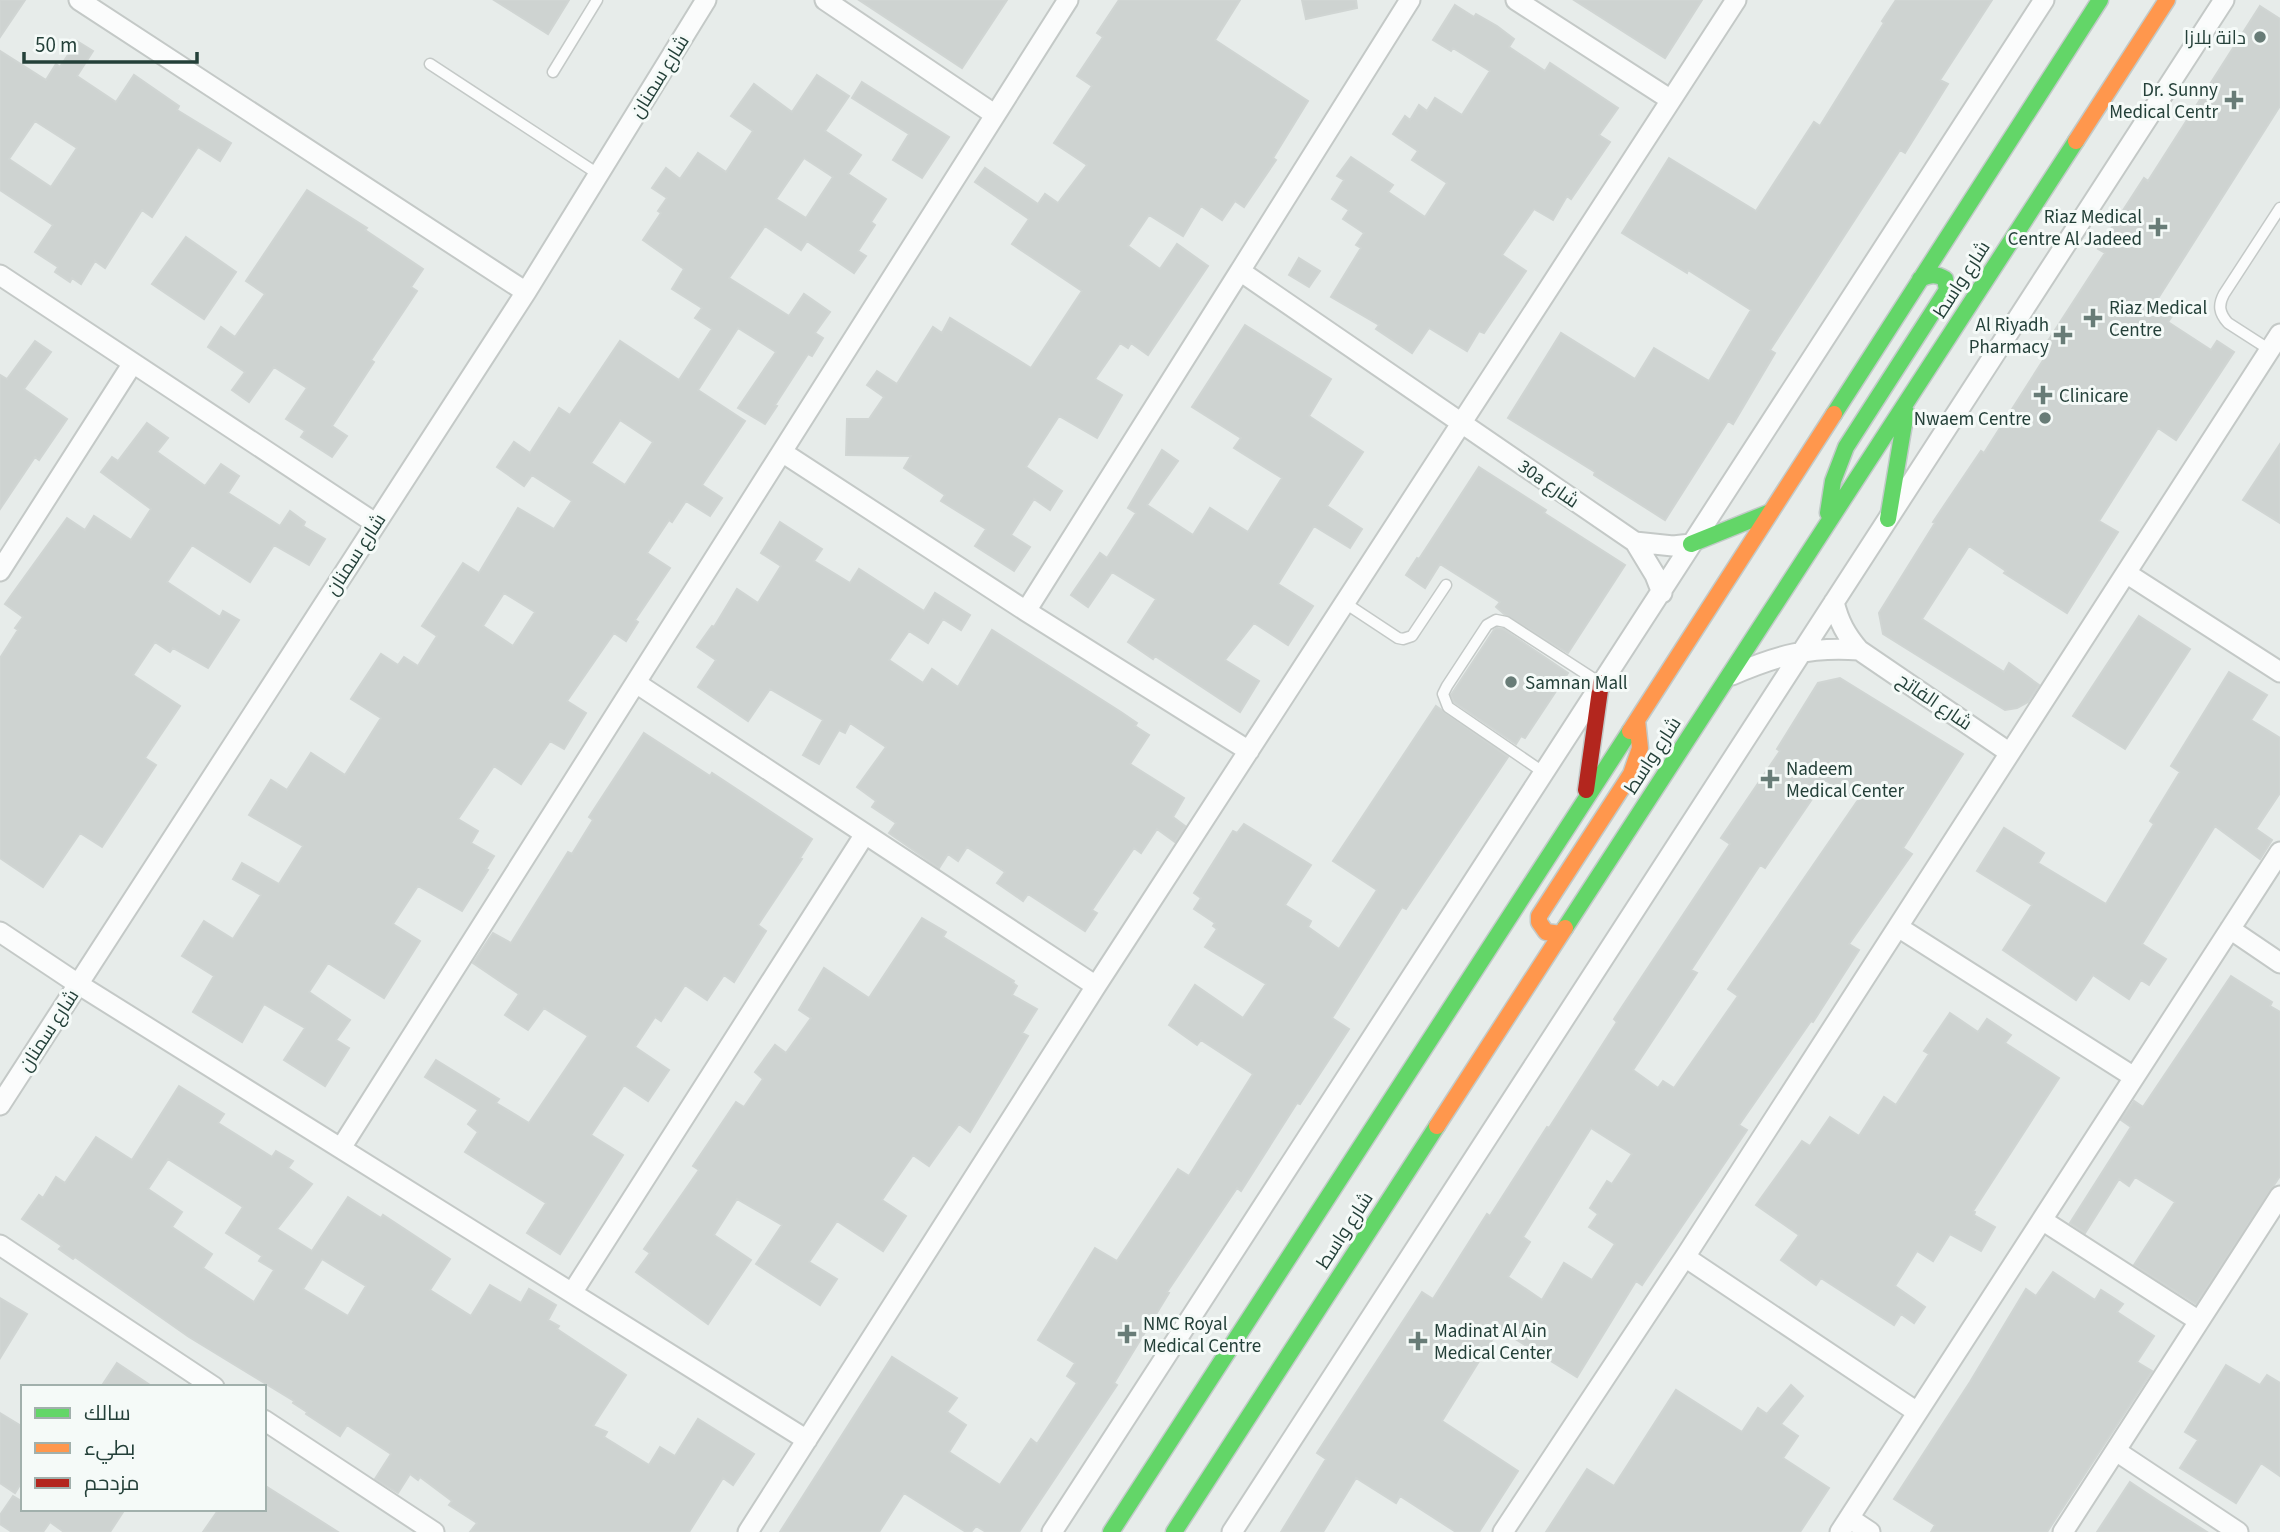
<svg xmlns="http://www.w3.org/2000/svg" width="2280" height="1532" font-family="'Source Sans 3',Cairo,sans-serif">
<rect width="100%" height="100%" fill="#e7ecea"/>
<path fill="#ced3d1" stroke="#d0d5d3" stroke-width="2" fill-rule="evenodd" d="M0,0H25L0,37Z
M494,0H569L548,34Z
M859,0H1007L962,68Z
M1119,0H1240L1215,40L1308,101L1273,158L1276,160L1244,207L1235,201L1222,220L1201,206L1183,236L1149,215L1128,246L1160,269L1177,244L1208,266L1148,355L1131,343L1128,348L1120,343L1095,379L1122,395L1097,438L1059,416L1026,467L1062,491L1050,510L1034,499L1011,535L1030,547L1014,571L975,546L986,529L941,501L945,495L904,468L911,456L846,455L847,419H869L884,397L867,385L877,371L897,384L933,327L942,333L950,318L1031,368L1082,291L1012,244L1029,219L975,182L985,168L1038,204L1045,194L1058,203L1087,165L1054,143L1092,86L1077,76L1103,37L1097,33Z
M1302,0H1356L1357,8L1306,19Z
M1574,0H1702L1665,58Z
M1896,0H1992L1940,80L1948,84L1905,153L1900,150L1770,350L1775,353L1733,424L1728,421L1665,520L1594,475L1595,472L1508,418L1561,333L1635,379L1654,348L1709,381L1751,310L1688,270L1687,273L1622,233L1669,158L1756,211L1814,122L1820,126L1884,23L1882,21Z
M1455,5L1474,17L1476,14L1497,26L1514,39L1509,47L1545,71L1550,63L1618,108L1599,135L1610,142L1571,199L1567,196L1553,220L1534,209L1502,255L1526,271L1484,333L1479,331L1467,351L1429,328L1412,353L1376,329L1379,325L1331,297L1361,248L1356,245L1364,233L1343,219L1349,210L1332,199L1344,180L1337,176L1351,157L1393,185L1388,192L1425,217L1447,183L1412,160L1418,151L1393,134L1405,116L1410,120L1419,105L1427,111L1435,98L1462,115L1490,71L1453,48L1451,51L1433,40Z
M2260,6L2280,19V106L2157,300L2175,312L2168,322L2211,350L2217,341L2234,352L2176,440L2158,428L2099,521L2118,532L2067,613L2004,573L2006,571L1969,546L1922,619L2004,672L2009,663L2039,685L2028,702L2017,708L2005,710L1883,634L1879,613L1935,523L1933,522L1981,451L1984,453L2049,351L2044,347L2105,253L2098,249L2144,178L2148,181Z
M77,41L93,51L77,76L116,102L134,75L179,106L177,110L231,143L220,161L198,147L152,217L142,210L105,268L95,261L81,284L72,278L70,282L55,272L58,267L35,252L53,225L0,190V51L46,80L56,64L60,67ZM35,121L77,148L51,187L9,159Z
M817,75L849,96L825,131L861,155L848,174L886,199L871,222L875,225L858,251L866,256L854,273L807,241L801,250L765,226L729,278L789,316L804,294L830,312L815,333L823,338L812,356L808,354L775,405L777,406L765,424L738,408L776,352L738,328L698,390L745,421L702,485L722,498L710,516L686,501L672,522L669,520L647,553L670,568L635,620L638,622L626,641L614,633L567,701L586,713L564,749L550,741L521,784L494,766L458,819L478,831L471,843L494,856L486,869L488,870L462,911L418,886L393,924L420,941L384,998L328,963L309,992L350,1020L336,1040L349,1048L325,1086L284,1060L305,1028L264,1004L242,1042L193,1012L214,976L182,956L204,921L233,939L261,895L233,879L242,863L279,884L303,846L249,815L271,780L287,790L311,753L345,775L381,718L351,699L381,654L398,665L404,657L418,666L437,636L422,626L463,563L479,573L518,508L554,529L572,501L532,475L524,486L497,467L514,442L530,453L559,408L570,415L620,341L679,380L712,329L695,318L702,308L672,289L684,269L643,240L661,213L658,211L667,198L652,188L666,168L680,179L698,153L726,172L753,131L731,116L754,84L792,112ZM804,158L833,177L806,218L776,199ZM620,420L653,442L625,485L591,463ZM504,593L535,612L513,646L483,626Z
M862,82L949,137L922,178L893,160L909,134L852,98Z
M307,190L367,228L365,230L423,269L411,287L417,291L371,360L374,362L332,426L347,436L332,457L301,437L305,431L286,419L307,388L274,367L249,402L232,390L245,372L208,347L221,327L235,337L265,294L246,281Z
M186,237L236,272L204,319L152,284Z
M1299,258L1320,271L1309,287L1289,275Z
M1245,325L1331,379L1309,416L1363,452L1327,506L1362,529L1350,548L1314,526L1278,584L1313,606L1288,645L1254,623L1225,660L1259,681L1240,712L1155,656L1153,659L1128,642L1156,599L1112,572L1088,607L1071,595L1100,553L1107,558L1136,513L1128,508L1162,450L1178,461L1147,505L1193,535L1210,508L1248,532L1282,478L1234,448L1241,438L1192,407Z
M35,341L51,352L24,389L67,419L39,460L35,457L0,509V375L7,379Z
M147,423L168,438L157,452L205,486L221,464L239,476L228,493L280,526L290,511L305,522L303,526L325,539L309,565L274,545L250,582L192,545L167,582L220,617L223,611L239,620L208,668L173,648L170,652L155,642L133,675L180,706L145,758L156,765L102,847L80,833L43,887L0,858V658L18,630L15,628L23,617L5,604L67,518L85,530L94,516L131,540L151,509L101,472L112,457L118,461Z
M2280,444V523L2243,500Z
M1479,467L1546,510L1544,513L1625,565L1568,653L1504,614L1496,607L1500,602L1440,564L1425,588L1406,575L1417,558L1419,559Z
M780,522L822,549L814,561L850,583L859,569L924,611L935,593L970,615L961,630L943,619L928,643L909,631L889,660L923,683L932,669L958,687L992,630L1121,712L1137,723L1135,726L1149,735L1130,764L1184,798L1173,817L1185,826L1175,842L1157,829L1141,853L1134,848L1092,910L1097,913L1085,931L1028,894L1023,901L997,883L1005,872L967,847L958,861L948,854L939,868L889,833L896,823L872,807L876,801L857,787L886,747L850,723L845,733L839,730L819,764L803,755L823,720L770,689L748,721L698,687L716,660L697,647L712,626L714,627L737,589L758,603L781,566L761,553Z
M2139,616L2190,649L2125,749L2073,716Z
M1497,628L1503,629L1568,673L1525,738L1521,736L1516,744L1454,702L1451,695L1494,630Z
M2229,672L2267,695L2251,720L2280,738V793L2256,829L2272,840L2260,859L2215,826L2142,944L2166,959L2149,985L2141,980L2129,999L2093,975L2076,1000L2003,950L2032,905L1977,871L2004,828L2044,853L2038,863L2106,904L2154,824L2150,821L2180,772L2171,766Z
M1840,678L1963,754L1903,848L1912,854L1849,944L1859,950L1813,1022L1811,1021L1739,1125L1747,1130L1642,1285L1636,1281L1577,1377L1499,1329L1442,1421L1518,1471L1479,1532H1456L1400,1496L1396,1503L1356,1478L1323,1532H1281L1326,1459L1317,1453L1422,1292L1433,1299L1487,1214L1490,1216L1547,1127L1549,1128L1617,1022L1614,1019L1730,844L1721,838L1780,751L1777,749L1818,683ZM1825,780L1858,800L1728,989L1738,996L1674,1088L1663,1081L1658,1088L1633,1070L1697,973L1691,970L1760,865L1765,868ZM1591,1128L1632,1154L1612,1184L1607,1181L1590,1208L1598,1214L1589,1227L1615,1244L1592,1280L1564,1263L1542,1300L1508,1277L1530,1242L1523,1237Z
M1436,706L1508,757L1406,909L1402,907L1332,1018L1349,1029L1300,1104L1297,1103L1241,1191L1237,1188L1167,1292L1169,1293L1114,1383L1117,1385L1019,1532H986L976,1526L971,1532H966L904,1493L879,1532H780L892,1357L957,1398L947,1412L966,1425L949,1452L1000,1485L1031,1439L1037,1444L1077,1383L1067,1376L1075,1363L1038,1340L1095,1248L1117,1261L1178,1169L1189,1176L1253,1074L1201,1040L1197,1045L1169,1025L1195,985L1243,1018L1266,984L1205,947L1217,929L1213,926L1215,923L1194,909L1201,898L1194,893L1233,831L1237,833L1244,824L1311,865L1285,905L1311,921L1308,927L1339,949L1377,890L1333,861Z
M644,733L710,776L712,773L812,839L800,858L802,859L758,925L766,931L734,982L724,975L707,1000L685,985L661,1021L655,1017L635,1047L669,1070L648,1101L624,1085L591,1135L623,1155L560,1254L527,1233L546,1203L465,1152L478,1132L468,1124L478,1110L425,1077L436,1060L499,1099L496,1103L529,1123L588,1036L544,1008L528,1030L505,1015L519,994L473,963L493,933L511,943L568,852L572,854L593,820L589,817Z
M922,918L946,932L943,937L1014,981L1013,983L1017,986L1012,995L1037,1009L1022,1033L1028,1036L970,1132L959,1124L929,1166L913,1155L882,1200L906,1216L883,1251L837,1221L809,1262L837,1279L820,1305L756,1264L782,1225L737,1199L714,1235L751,1260L708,1324L636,1272L650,1253L644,1249L699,1170L693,1166L736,1102L744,1107L763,1079L755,1072L775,1045L786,1053L811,1018L799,1010L824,968L869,998Z
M2231,976L2272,1002L2270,1006L2280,1012V1176L2196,1304L2134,1265L2175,1202L2135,1177L2129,1186L2119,1179L2085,1233L2070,1223L2131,1127L2121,1120L2132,1104L2134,1101L2143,1107Z
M1950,1013L1978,1032L1987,1019L2011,1035L2005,1043L2059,1078L1973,1211L1975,1212L1974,1215L1995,1227L1981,1251L1950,1234L1933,1261L1917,1251L1895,1286L1925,1307L1914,1323L1901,1314L1894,1325L1821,1278L1816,1285L1781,1260L1799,1235L1756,1205L1802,1141L1810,1146L1830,1117L1859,1136L1884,1097L1896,1105L1929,1054L1924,1051Z
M179,1086L224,1114L218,1123L272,1157L276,1151L293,1161L288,1168L312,1184L277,1229L312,1251L348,1197L381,1218L383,1215L450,1259L430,1290L471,1316L490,1285L521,1303L529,1289L556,1305L548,1320L559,1326L557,1329L626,1375L593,1426L607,1432L604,1437L649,1465L660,1447L675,1456L698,1419L754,1454L733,1485L723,1478L689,1532H470L477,1523L449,1505L452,1501L420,1477L418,1480L410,1474L398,1493L375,1479L391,1454L347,1425L340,1436L306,1414L307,1412L293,1403L294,1401L189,1337L75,1257L73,1259L59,1249L62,1246L22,1219L39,1195L43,1198L56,1177L65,1183L96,1137L132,1160ZM168,1159L243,1207L226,1233L262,1256L259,1261L274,1270L254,1302L203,1268L212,1254L172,1227L182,1212L148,1189ZM322,1259L366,1286L348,1316L303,1289Z
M2053,1272L2095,1300L2101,1290L2123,1304L2117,1312L2154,1336L2137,1362L2152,1371L2047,1532H1931L1935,1525L1894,1499L1970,1382L2026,1289L2036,1296Z
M0,1298L27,1314L0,1358Z
M117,1363L153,1387H101Z
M2226,1365L2260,1385L2267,1375L2280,1383V1476L2261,1463L2236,1503L2180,1468L2198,1440L2185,1432Z
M1791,1385L1803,1396L1781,1424L1798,1436L1783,1458L1829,1488L1800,1532H1546L1587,1469L1614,1486L1676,1390L1742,1432L1758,1408L1767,1414Z
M0,1413L23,1427V1480L15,1493L0,1483Z
M2130,1482L2160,1502L2207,1532H2097Z
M264,1485L338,1532H203L219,1509H264Z
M13,1496L23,1502V1509H125L110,1532H64L50,1522L43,1532H12L0,1524V1515Z"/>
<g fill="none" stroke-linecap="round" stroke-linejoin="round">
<g stroke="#c4c9c7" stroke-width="13">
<path id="lane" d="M430,64L598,174
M553,72L597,0
M2270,350L2228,323C2219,313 2218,305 2224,294L2280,208
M1345,603L1398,638L1403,639L1412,636L1446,585
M1543,772L1448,707L1443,694L1447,686L1487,625L1496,620L1506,622L1597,681"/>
</g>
<g stroke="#c4c9c7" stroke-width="23">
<path id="street" d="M79,0L526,292
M825,0L994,114
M1410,0L1240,271L1635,542L1655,575L1662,593
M1516,0L1671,100
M0,275L375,523
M782,452L1026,611L1249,751
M1635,542L1673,546L1691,544
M0,571L133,363
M2126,573L2280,672
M1834,602C1839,622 1846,635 1859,650L2010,753
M1026,611L1240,271
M1732,675C1776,656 1810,646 1859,650
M636,683L1096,986
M1898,927L2134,1077
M2230,929L2280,963
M0,932L78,984L807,1440
M0,1105L526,292L706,0
M341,1148L1068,0
M2042,1220L2199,1321
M0,1245L214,1387
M1685,1257L1917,1412
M572,1293L865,834
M264,1420L434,1532
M2116,1451L2238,1532
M1849,1518L1870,1532
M748,1532L1096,986L1736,0
M1052,1532L2044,0
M1232,1532L2224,0
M1503,1532L1685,1257L2280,334
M1840,1532L2280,852
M2063,1532L2280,1196"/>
</g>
<g stroke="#c2cac9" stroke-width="19">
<path id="fast" d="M1834,414L2100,0
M1828,513L1833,481L1846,447L1947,290L1945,279C1936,273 1929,275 1920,279
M1888,519L1906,412
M1691,544L1768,513
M1565,928L2076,141
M1111,1532L1630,731
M1174,1532L1437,1126"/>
</g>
<g stroke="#c2cac9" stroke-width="19">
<path id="slow" d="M2076,141L2167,0
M1630,731L1834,414
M1561,934L1546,932L1539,922V916L1631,774L1640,748L1637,720
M1437,1126L1565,928"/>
</g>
<g stroke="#c2cac9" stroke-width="19">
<path id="jam" d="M1586,790L1601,683"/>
</g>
<use href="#lane" stroke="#fbfcfc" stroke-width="10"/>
<use href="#street" stroke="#fbfcfc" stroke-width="19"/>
<use href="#fast" stroke="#63d668" stroke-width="16"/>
<use href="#slow" stroke="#ff974d" stroke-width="16"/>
<use href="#jam" stroke="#b3261e" stroke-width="16"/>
</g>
<g fill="#687c77" stroke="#f5faf8" stroke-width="2.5">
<circle cx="2260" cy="37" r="7"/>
<path d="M2230.5 89.5h7v7h7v7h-7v7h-7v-7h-7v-7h7z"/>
<path d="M2154.5 216.5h7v7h7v7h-7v7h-7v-7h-7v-7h7z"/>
<path d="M2089.5 307.5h7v7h7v7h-7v7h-7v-7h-7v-7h7z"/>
<path d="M2059.5 324.5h7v7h7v7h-7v7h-7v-7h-7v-7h7z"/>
<path d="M2039.5 384.5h7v7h7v7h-7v7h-7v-7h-7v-7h7z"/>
<circle cx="2045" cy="418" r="7"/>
<circle cx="1511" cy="682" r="7"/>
<path d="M1766.5 768.5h7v7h7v7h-7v7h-7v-7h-7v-7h7z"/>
<path d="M1123.5 1323.5h7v7h7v7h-7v7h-7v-7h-7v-7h7z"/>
<path d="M1414.5 1330.5h7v7h7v7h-7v7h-7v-7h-7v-7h7z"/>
</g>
<g text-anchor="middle" stroke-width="6" stroke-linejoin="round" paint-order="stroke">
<g font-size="19" fill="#244039" stroke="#f5faf8" text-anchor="start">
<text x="2246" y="44" text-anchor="end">دانة بلازا</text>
<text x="2218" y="96" text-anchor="end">Dr. Sunny<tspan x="2218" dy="22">Medical Centr</tspan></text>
<text x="2142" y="223" text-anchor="end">Riaz Medical<tspan x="2142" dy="22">Centre Al Jadeed</tspan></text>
<text x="2109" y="314">Riaz Medical<tspan x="2109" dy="22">Centre</tspan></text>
<text x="2049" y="331" text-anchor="end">Al Riyadh<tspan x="2049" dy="22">Pharmacy</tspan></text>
<text x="2059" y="402">Clinicare</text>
<text x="2031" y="425" text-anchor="end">Nwaem Centre</text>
<text x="1525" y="689">Samnan Mall</text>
<text x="1786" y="775">Nadeem<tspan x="1786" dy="22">Medical Center</tspan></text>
<text x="1143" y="1330">NMC Royal<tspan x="1143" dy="22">Medical Centre</tspan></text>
<text x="1434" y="1337">Madinat Al Ain<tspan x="1434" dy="22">Medical Center</tspan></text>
</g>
<g font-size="19" fill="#244039" stroke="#f5faf8">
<text transform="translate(659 76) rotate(-58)" y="7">شارع سمنان</text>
<text transform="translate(1961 279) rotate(-57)" y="7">شارع واسط</text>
<text transform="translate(1549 483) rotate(35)" y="7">30a شارع</text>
<text transform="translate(355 554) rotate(-57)" y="7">شارع سمنان</text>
<text transform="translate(1935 701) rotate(34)" y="7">شارع الفاتح</text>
<text transform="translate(1652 755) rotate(-57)" y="7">شارع واسط</text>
<text transform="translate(48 1030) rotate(-57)" y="7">شارع سمنان</text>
<text transform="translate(1344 1230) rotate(-57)" y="7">شارع واسط</text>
</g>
</g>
<rect x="21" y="1385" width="245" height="126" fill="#f5faf8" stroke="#a1b0ac" stroke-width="2"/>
<rect x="35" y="1408" width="35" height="10" fill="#63d668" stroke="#a1b0ac" stroke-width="2"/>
<text x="84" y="1420" font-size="21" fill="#244039">سالك</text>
<rect x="35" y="1443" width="35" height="10" fill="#ff974d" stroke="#a1b0ac" stroke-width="2"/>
<text x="84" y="1455" font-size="21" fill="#244039">بطيء</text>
<rect x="35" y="1478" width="35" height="10" fill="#b3261e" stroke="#a1b0ac" stroke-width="2"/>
<text x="84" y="1490" font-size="21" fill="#244039">مزدحم</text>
<path d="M24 52v10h173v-10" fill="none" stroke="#244039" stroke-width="3.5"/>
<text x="35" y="52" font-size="21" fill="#244039" stroke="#f5faf8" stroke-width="5" paint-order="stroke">50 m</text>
</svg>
